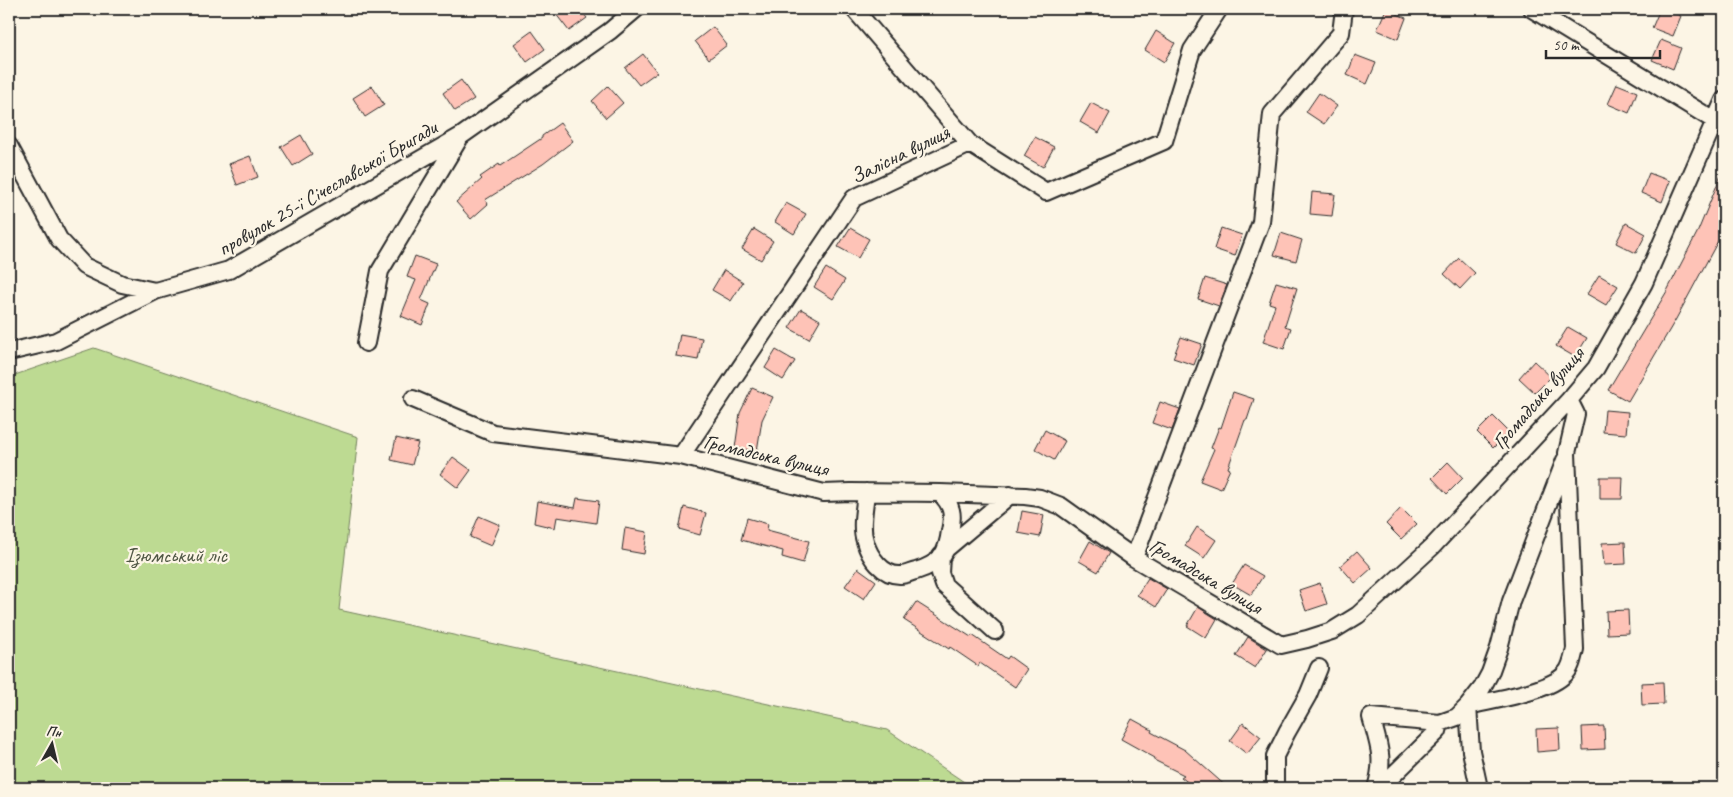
<svg xmlns="http://www.w3.org/2000/svg" width="1733" height="797" font-family="Caveat,sans-serif">
<rect width="100%" height="100%" fill="#fcf5e5"/>
<filter id="ink" filterUnits="userSpaceOnUse"><feTurbulence type="fractalNoise" baseFrequency=".02" numOctaves="2"/><feDisplacementMap in="SourceGraphic" scale="10" xChannelSelector="R" yChannelSelector="G"/><feConvolveMatrix kernelMatrix="1 2 1 2 8 2 1 2 1" color-interpolation-filters="sRGB"/></filter>
<g filter="url(#ink)">
<path fill="#bdda92" stroke="#74825e" d="M94,348L358,437L339,610L887,730L973,788H9V377Z"/>
<path fill="#fec3b7" stroke="#2b2b2b" d="M552,9H580L587,18L569,31Z
M1386,9L1406,18L1398,39L1377,30Z
M1660,9H1664L1681,16L1673,36L1652,28Z
M713,27L727,45L709,59L695,41Z
M532,31L545,49L527,62L514,44Z
M1156,31L1175,43L1164,62L1145,50Z
M1661,40L1681,48L1673,69L1652,60Z
M643,54L657,72L639,85L625,68Z
M1355,55L1376,63L1367,84L1347,75Z
M461,80L474,99L455,111L443,93Z
M1617,84L1637,92L1629,113L1608,104Z
M372,86L384,105L365,117L353,98Z
M608,86L623,103L606,118L592,101Z
M1319,93L1337,106L1324,124L1306,112Z
M1091,103L1110,113L1099,133L1080,122Z
M560,123L573,141L543,164L485,200L488,204L471,219L456,202L482,179L480,177L499,164L500,166L542,138V136Z
M301,135L312,154L293,166L281,147Z
M1035,137L1054,147L1043,167L1024,156Z
M250,156L258,177L237,185L229,164Z
M1724,168V227L1719,239L1676,319L1628,401L1608,390L1667,291L1698,231Z
M1649,173L1670,181L1662,202L1641,193Z
M1312,192L1335,194L1332,216L1310,214Z
M786,203L806,214L794,234L775,222Z
M1626,223L1646,234L1636,253L1616,243Z
M850,228L869,239L858,258L838,247Z
M1221,228L1242,235L1235,256L1214,249Z
M754,229L773,241L761,260L742,249Z
M1281,233L1302,240L1296,261L1274,255Z
M415,256L436,264L421,300L430,304L422,325L401,316L416,280L407,277Z
M1459,258L1475,273L1460,289L1444,274Z
M826,268L845,280L833,299L814,287Z
M724,270L743,282L731,301L712,290Z
M1599,275L1618,286L1606,305L1587,294Z
M1205,278L1227,285L1219,306L1198,299Z
M1276,282L1297,288L1285,326L1291,328L1284,349L1263,342L1275,305L1269,303Z
M801,309L820,320L809,339L789,328Z
M1568,327L1587,338L1575,357L1556,346Z
M680,334L702,338L698,360L676,356Z
M1181,337L1202,344L1194,365L1173,358Z
M776,350L795,361L783,380L765,368Z
M1534,361L1551,377L1535,393L1519,378Z
M752,388L773,397L762,420L757,451L735,448L740,413Z
M1233,392L1254,399L1247,420H1245L1228,468L1230,469L1221,489L1200,481L1214,449L1211,448L1219,427L1221,428Z
M1160,402L1180,409L1172,430L1152,423Z
M1605,410L1628,412L1626,434L1603,432Z
M1493,416L1509,432L1493,448L1477,432Z
M1045,430L1065,441L1054,460L1035,449Z
M396,438L418,443L412,465L391,460Z
M453,457L471,470L458,488L440,474Z
M1448,462L1463,478L1447,494L1432,478Z
M1600,477H1623L1622,499H1600Z
M577,498L599,501L596,523L557,517L555,528L534,523L537,501L575,508Z
M684,507L706,513L700,535L679,529Z
M1401,508L1417,524L1401,539L1386,524Z
M1022,511L1044,515L1040,537L1018,533Z
M479,516L500,525L491,546L470,537Z
M747,518L768,524L767,530L809,541L803,563L782,557L783,551L741,540Z
M1197,527L1216,540L1204,558L1185,546Z
M625,528L647,532L644,554L622,550Z
M1090,541L1109,553L1098,572L1079,561Z
M1625,542L1626,564L1604,565L1602,543Z
M1357,551L1372,568L1355,583L1340,566Z
M1244,565L1263,576L1251,595L1232,584Z
M858,568L876,581L864,599L845,586Z
M1148,578L1167,589L1156,607L1137,595Z
M1320,583L1327,604L1306,611L1299,590Z
M916,602L971,637L972,635L1007,659L1009,656L1027,669L1015,687L980,663L978,666L950,647L949,649L904,620Z
M1198,607L1217,619L1206,638L1187,626Z
M1628,610L1629,633L1607,634L1606,611Z
M1248,637L1267,649L1255,668L1236,656Z
M1663,682L1664,704L1642,705L1641,683Z
M1132,719L1152,730L1151,732L1185,750L1228,788H1195L1181,777L1184,775L1154,760L1155,758L1121,739Z
M1243,723L1261,737L1247,754L1230,741Z
M1604,726L1605,749L1583,750L1582,727Z
M1559,728L1560,750L1537,752L1536,729Z"/>
<g fill="none" stroke-linecap="round" stroke-linejoin="round">
<g stroke="#2b2b2b" stroke-width="20">
<path id="minor" d="M854,9L970,144L1046,192L1164,141L1192,50L1219,9
M1532,9L1715,121
M9,146L59,239L84,266L122,284L155,291
M366,343L380,271L459,139
M9,352L56,341L155,291L229,270L461,136L610,31L636,9
M413,399L493,433L681,456L824,493L851,492L940,493L1025,496L1040,498L1061,506L1134,558L1281,645L1307,639L1332,631L1358,615L1432,547L1569,400L1596,368L1644,283L1724,100
M681,456L854,198L970,144
M866,492C865,507 860,526 865,541C869,557 883,576 901,575C906,575 911,572 916,571C926,568 935,564 942,556C947,549 949,539 950,531C954,514 952,505 940,493
M946,549L1010,495
M941,556L940,573L944,585L995,631
M1134,558L1261,222L1272,114L1341,33L1344,9
M1275,788V756L1287,732L1308,695L1319,668
M1376,788C1385,759 1379,746 1371,717L1440,723L1457,717L1468,706L1482,688L1490,673L1499,648L1511,601L1565,460
M1380,788L1438,731L1440,723
M1479,788L1471,751L1468,706C1492,700 1549,692 1565,674C1571,669 1573,657 1575,649L1567,453L1576,414L1569,400"/>
</g>
<use href="#minor" stroke="#fcf5e5" stroke-width="16"/>
</g>
</g>
<g text-anchor="middle" stroke-width="4.5" stroke-linejoin="round" paint-order="stroke">
<g font-size="21" fill="#2b2b2b" stroke="#fcf5e5">
<text transform="translate(900 154) rotate(-26)" y="7">Залісна вулиця</text>
<text transform="translate(327 188) rotate(-30)" y="7">провулок 25-ї Січеславської Бригади</text>
<text transform="translate(1538 398) rotate(-49)" y="7">Громадська вулиця</text>
<text transform="translate(766 455) rotate(13)" y="7">Громадська вулиця</text>
<text transform="translate(1206 576) rotate(31)" y="7">Громадська вулиця</text>
</g>
<g font-size="21" fill="#505745" stroke="#fcf5e5">
<text x="176" y="562">Ізюмський ліс</text>
</g>
</g>
<rect width="1733" height="797" fill="none" stroke="#fcf5e5" stroke-width="30"/>
<rect x="15" y="15" width="1703" height="767" fill="none" stroke="#2b2b2b" stroke-width="2" filter="url(#ink)"/>
<g transform="translate(52 744) rotate(8)" stroke="#fcf5e5" stroke-width="4" paint-order="stroke">
<path d="M0-4L9 19L0 12L-9 19Z" fill="#2b2b2b"/>
<text y="-8" font-size="14" font-weight="bold" text-anchor="middle" fill="#2b2b2b">Пн</text>
</g>
<path d="M1546 50v8h114v-8" fill="none" stroke="#2b2b2b" stroke-width="2.5"/>
<text x="1553" y="50" font-size="15" fill="#2b2b2b" stroke="#fcf5e5" stroke-width="4" paint-order="stroke">50 m</text>
</svg>
